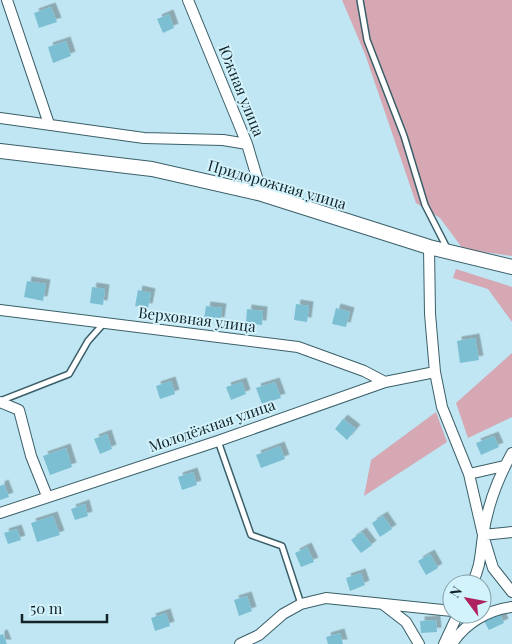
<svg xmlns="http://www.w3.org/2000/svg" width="512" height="644" font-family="'Playfair Display',serif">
<defs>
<filter id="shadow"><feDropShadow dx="4.5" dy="-4.5" stdDeviation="0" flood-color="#0004"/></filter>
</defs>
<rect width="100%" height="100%" fill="#bfe6f2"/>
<path fill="#d5a8b4" d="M342,0H512V256L463,249L440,218L416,203L365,54Z
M456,269L512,287V322L488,289L453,278Z
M512,353V417L468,438L456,403Z
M436,412L447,442L364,496L371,460Z"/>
<path fill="#7cbfd3" filter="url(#shadow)" d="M51,7L57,22L39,28L34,13Z
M169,14L174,28L163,33L157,19Z
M66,41L71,56L53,63L48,47Z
M27,281L46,284L43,301L24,297Z
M92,287L105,289L103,305L90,303Z
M138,290L151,293L148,308L135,306Z
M296,304L309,306L307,322L294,320Z
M206,306L222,308L220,322L204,319Z
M336,308L350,312L346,327L332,324Z
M247,309L263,311L262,325L246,323Z
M475,338L479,360L460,363L457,341Z
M171,381L175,394L160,399L156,386Z
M242,382L246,394L231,400L226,387Z
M275,382L281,398L262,404L256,388Z
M343,419L356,429L347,440L335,429Z
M107,434L112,449L100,454L94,439Z
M494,436L499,447L481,455L476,443Z
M280,446L285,459L261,468L256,455Z
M66,448L72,467L50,475L43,456Z
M193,472L197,485L182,490L178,477Z
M4,484L9,497L0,500V486Z
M85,504L88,516L75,520L71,509Z
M53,516L60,535L37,542L31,523Z
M383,516L392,529L380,537L372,523Z
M17,529L21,540L8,544L4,533Z
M362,532L372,545L361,553L351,540Z
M307,547L314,562L301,567L295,553Z
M430,554L438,568L426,575L418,561Z
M361,573L365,585L350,591L346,578Z
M247,596L252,611L239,616L234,600Z
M166,613L170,626L155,631L151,618Z
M500,613L504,623L489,630L484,621Z
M436,620L437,632L421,633L420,621Z
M340,633L343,644H328L326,637Z
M3,634L7,644H0V635Z"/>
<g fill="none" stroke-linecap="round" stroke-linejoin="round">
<g stroke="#3b5f69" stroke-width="8">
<path id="lane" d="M360,0L367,40L404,136L425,205L448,250
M0,401L69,374L88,341L104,323
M218,441L251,535L282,546L301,604"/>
</g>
<g stroke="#3b5f69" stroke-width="12">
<path id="street" d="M7,0L49,124
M188,0L247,144L262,194
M0,118L144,138L223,140L247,144
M429,247L430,314L435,372L442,407L469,474L483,535L493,568L512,592
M0,310L298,347L364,371L385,382
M0,402L19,410L31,456L47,496
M469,474L504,466
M0,513L218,441L385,382L435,372
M483,535L512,532
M472,584C481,565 480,556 483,536C487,507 498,478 512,453
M384,605L406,622L419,644
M240,644L259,635L283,614L301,604L326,598L452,611
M444,644L458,614
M452,644C465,623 488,610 512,607"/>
</g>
<g stroke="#3b5f69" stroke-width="16">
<path id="secondary" d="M0,151L152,169L262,194L429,247L512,267"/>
</g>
<use href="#lane" stroke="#fff" stroke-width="5"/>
<use href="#street" stroke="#fff" stroke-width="10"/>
<use href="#secondary" stroke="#fff" stroke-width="14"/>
</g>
<g text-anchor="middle" stroke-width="4" stroke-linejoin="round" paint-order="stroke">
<g font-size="15" fill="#142327" stroke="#d2f2fc">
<text transform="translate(241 91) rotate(68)" y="5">Южная улица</text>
<text transform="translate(277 185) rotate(16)" y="5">Придорожная улица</text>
<text transform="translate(197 320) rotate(7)" y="5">Верховная улица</text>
<text transform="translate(212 426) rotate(-19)" y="5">Молодёжная улица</text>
</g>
</g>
<g transform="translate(467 599) rotate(302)"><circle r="24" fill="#d2f2fc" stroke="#869fa7"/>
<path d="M0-4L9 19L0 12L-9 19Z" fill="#ae225f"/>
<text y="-8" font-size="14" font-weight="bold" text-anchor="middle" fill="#142327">N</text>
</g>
<path d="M22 614v8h85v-8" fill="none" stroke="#142327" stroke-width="2.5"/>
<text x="30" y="614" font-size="15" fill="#142327" stroke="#d2f2fc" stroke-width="4" paint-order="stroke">50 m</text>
</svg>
